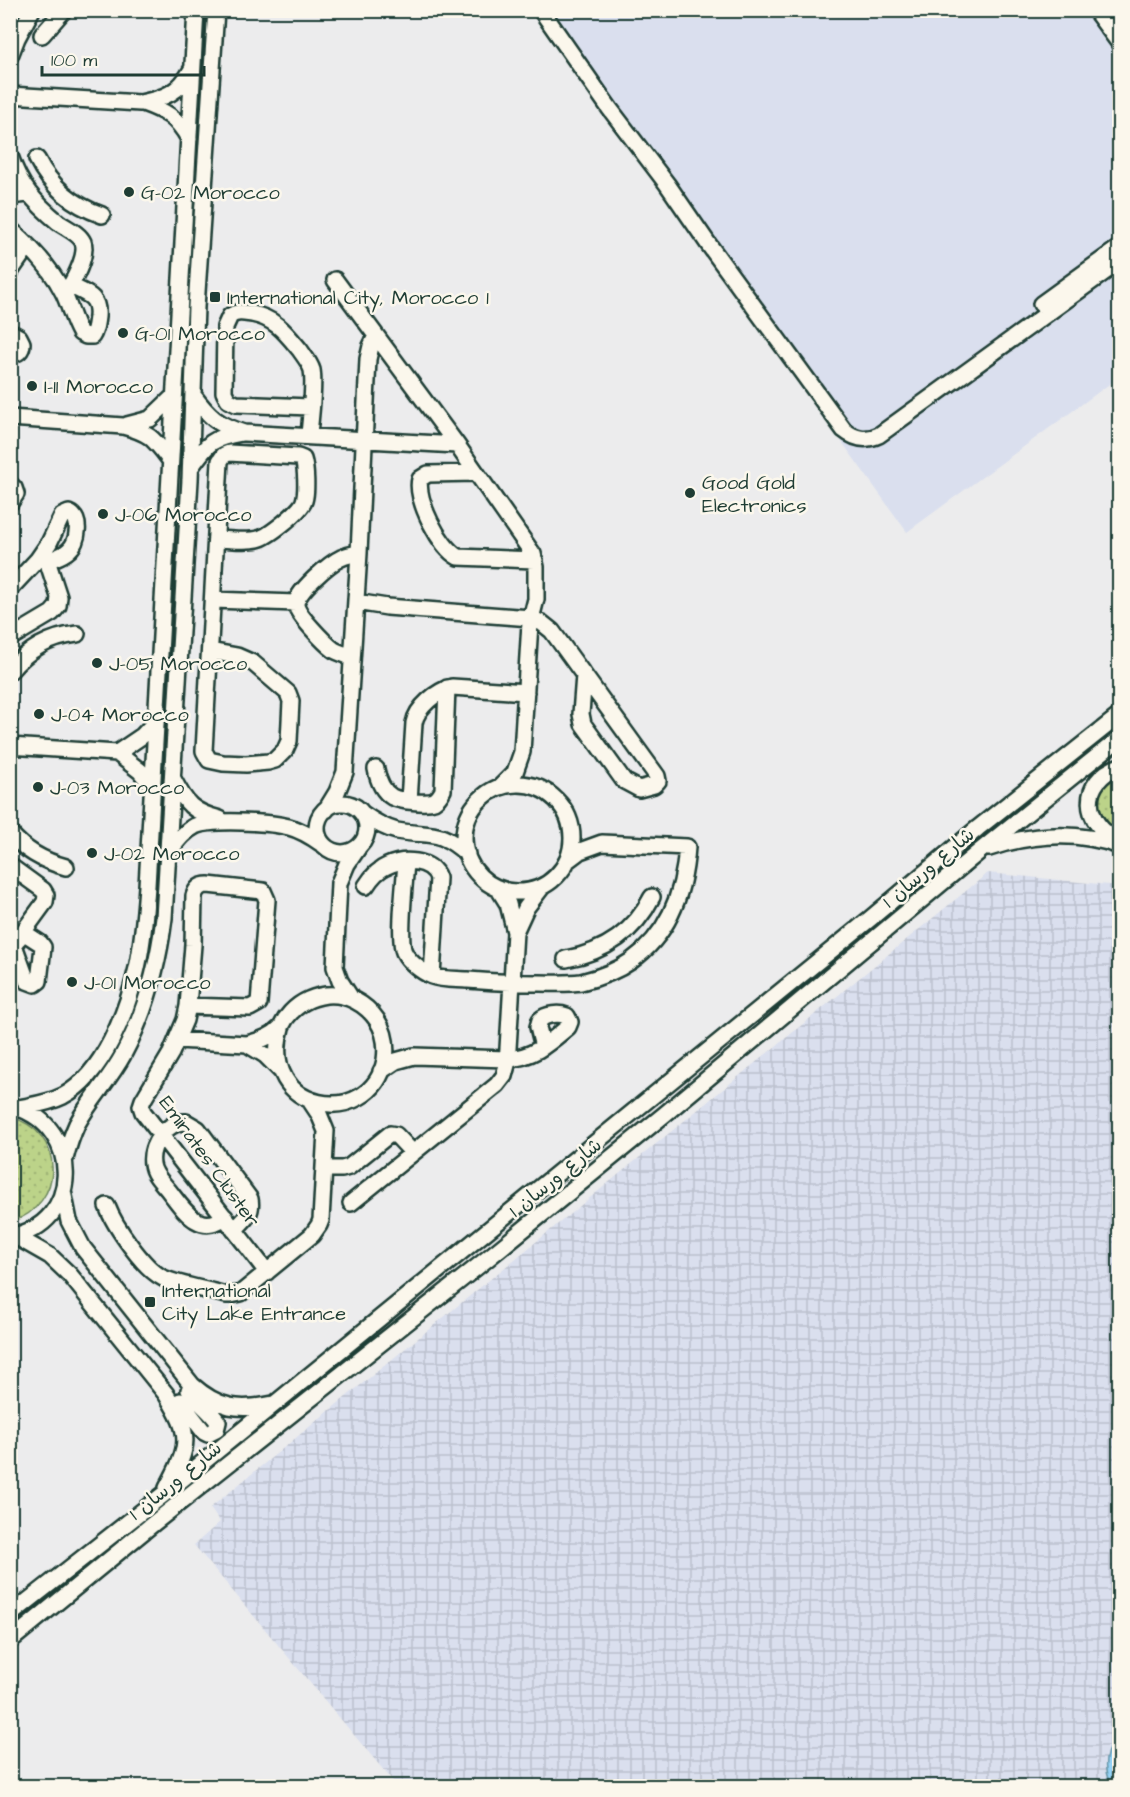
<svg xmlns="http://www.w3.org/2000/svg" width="1130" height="1797" font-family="'Architects Daughter','Playpen Sans Arabic',sans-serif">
<defs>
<pattern id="industrial-grid" width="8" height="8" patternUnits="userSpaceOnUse" patternTransform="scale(1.5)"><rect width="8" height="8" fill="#dadfee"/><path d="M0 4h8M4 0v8" fill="none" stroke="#bbc0cd"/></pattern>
<pattern id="grass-dots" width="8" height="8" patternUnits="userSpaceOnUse" patternTransform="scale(1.5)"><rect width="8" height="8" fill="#bcd389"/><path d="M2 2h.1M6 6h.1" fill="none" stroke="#a1b677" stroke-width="1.8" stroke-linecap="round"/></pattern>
<pattern id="water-ripples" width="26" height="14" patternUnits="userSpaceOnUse" patternTransform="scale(1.5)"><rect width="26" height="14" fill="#95d2f6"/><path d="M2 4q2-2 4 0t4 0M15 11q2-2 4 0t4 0" fill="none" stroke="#80b5d4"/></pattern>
</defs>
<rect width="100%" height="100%" fill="#ececed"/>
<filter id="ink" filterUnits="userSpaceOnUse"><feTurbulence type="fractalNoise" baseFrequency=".0167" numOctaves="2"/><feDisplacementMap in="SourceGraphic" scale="12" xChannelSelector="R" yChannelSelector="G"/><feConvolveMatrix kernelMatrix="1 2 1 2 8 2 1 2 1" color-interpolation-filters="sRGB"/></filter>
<g filter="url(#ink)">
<path fill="#dadfee" d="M531,11H1119V377L907,532Z"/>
<path fill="url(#industrial-grid)" d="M988,873L1119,886V1786H397L194,1545L220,1522L210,1508Z"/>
<path fill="url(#grass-dots)" stroke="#6e885e" stroke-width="1.5" d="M1119,772V837L1108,831L1096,804L1101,787Z
M10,1117C67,1131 65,1205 11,1222Z"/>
<path fill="url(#water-ripples)" stroke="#6696a8" stroke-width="1.5" d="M1119,1735V1786H1111C1102,1769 1104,1748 1119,1735Z"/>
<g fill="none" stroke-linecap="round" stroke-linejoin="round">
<g stroke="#1f3d34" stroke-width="20">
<path id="minor" d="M541,10L610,109L667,184L709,245L844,430C855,439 866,441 879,435L1120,261
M1095,10L1120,44
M1110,10L1120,23
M42,35L64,10
M10,56L17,38L32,10
M10,95L140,103C165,98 179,93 192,69
M143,103C165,111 177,117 189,139
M10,156C20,186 34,202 58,222C66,228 79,233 83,242C88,255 73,283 65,293
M37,159C51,187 73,205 102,215
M10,196L28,194
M10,229C31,247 52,269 64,294C70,307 73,321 80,333L86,336H92C96,330 96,324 97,317C99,296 87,294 71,286
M10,272L28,246
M335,280L457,445L533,554L536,567V599L530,623L522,752L515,772L500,787
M1041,304L1120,247
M10,332L19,337L22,343C22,351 18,354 10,354
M193,395C209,417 218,425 244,433L457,445
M10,418L123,426C150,433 153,438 170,460
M127,425L150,419L174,396
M309,436C310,419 315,386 312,370C310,363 304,356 300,350C286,333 275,318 252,314C244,313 238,311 230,316L225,327L224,392L228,400L236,404L310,407
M191,467C208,443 211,438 241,433
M476,473L428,474L420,479C415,499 440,548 458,557L535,560
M10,484L14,488L16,494L10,503
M10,589L38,559L49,543L62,516L69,513C82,518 78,542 69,550C63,556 54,558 47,561
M213,600L296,603
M356,602L387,607L531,618L542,623L552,631L657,776L658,781L654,785L639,789L624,781L583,724L581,714L584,675
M10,638L52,613L58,606L59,597L44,551
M210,651L237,656L253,663L288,693L291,701L289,741L285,750L275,760L268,762L246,764L223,763L209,760L204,751L220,461L224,455L229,453L298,457L303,459C306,468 307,492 304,501C301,511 268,537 258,539C245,542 230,539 216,539
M352,657C346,655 340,653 334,650C326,644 296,614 296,604C296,592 330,563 341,558C347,555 353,554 359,553
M10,671C28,649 50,637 77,634
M10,746L117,753L140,771L152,786
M117,753L142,736L156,721
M376,769C378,780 382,791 392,797C400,801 426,804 434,801C439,798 441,794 443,790L447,688
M173,779C186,804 192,812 220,819
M464 838a54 54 0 1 1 108 0a54 54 0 1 1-108 0Z
M409,801L414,723C417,707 437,691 452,687L526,692
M317 828a25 25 0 1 1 50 0a25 25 0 1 1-50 0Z
M326,810L337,792L345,772L359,553L368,359L371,346L376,336
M363,814C373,821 384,828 397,831C430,837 438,828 467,854
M10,833C25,851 43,861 66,867
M1119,841C1082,824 1079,781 1120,766
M989,848C1032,834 1076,830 1120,846
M168,853C176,843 183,832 195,826C211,819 271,822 289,827C301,830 312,837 322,844
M406,862C405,880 398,939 404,952C409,962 422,972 432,976C442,980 456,979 468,980C492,982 516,983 540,983C554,983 567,984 581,982C598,978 617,971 631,961C669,934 684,893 687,847L602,843L580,851L568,860
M10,866L43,890L46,895L45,902L18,939
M366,886C371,878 377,870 387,866C403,858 432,859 438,878L432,976
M515,932L526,908L542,887
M10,934L27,981L35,984L39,981L43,947L40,943L23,932
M566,959C605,952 634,933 652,897
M351,998L340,981L335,967L339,883L347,864L358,848
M188,1006L250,1008L259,1003L267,900L263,891L208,885C200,885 196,889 194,896L193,945L188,1006L185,1020L171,1053L143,1100L141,1106L143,1112L267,1272
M177,1040L247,1044C259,1041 272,1037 280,1028C283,1025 284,1020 287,1017C297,1004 311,997 326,995C347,993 366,1004 377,1020C385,1032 387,1046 385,1060C371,1131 257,1113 281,1028
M247,1044L265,1055L280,1070
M381,1071L396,1061L414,1056L507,1059C533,1058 549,1043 568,1027L570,1022L567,1016C559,1013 546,1014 540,1020L538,1027L543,1047
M19,1108C34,1105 49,1103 63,1096C104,1074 127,1011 137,968C143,942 145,914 147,886L196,10
M65,1159C68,1147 72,1135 77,1124C90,1100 110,1079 123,1055C146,1012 158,966 164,918L190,480L196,307L216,10
M324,1169H342L349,1167L390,1134L396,1135L413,1153
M63,1191L69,1221L83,1248L192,1385C219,1409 239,1411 273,1404
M351,1203L497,1085L504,1076L507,1065L515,932L508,904L498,888
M107,1206C114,1225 144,1269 163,1278C182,1286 205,1289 226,1295H231L241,1293L312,1235L319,1225L321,1220L326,1131L319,1114L309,1099
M225,1217C199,1236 184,1210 169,1191C163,1183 153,1175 152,1164C149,1145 167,1121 186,1122L198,1129L250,1199C253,1214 244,1220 234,1230
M11,1236C82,1225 83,1128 16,1107
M15,1236L50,1256L70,1275L166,1394C192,1436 190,1445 167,1488
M180,1401L204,1432L208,1434L216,1430L218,1422C210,1410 197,1402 189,1390
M10,1615L164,1494L871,918L978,828L1120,715
M10,1641L154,1523L487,1259L665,1114L980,851L1120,738"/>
</g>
<use href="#minor" stroke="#fbf7ec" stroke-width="15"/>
</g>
</g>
<g fill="#1f3d34" stroke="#fbf7ec" stroke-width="2">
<circle cx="129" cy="192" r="6"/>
<rect x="209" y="291" width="12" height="12" rx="3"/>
<circle cx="123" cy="333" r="6"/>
<circle cx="32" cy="386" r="6"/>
<circle cx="690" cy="493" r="6"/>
<circle cx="103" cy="514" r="6"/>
<circle cx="97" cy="663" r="6"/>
<circle cx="39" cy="714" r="6"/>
<circle cx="38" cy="787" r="6"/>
<circle cx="92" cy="853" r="6"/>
<circle cx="72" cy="982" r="6"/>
<rect x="144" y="1296" width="12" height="12" rx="3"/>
</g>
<g text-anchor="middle" stroke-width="5" stroke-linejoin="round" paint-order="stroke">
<g font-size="20" fill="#1f3d34" stroke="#fbf7ec" text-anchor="start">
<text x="141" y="199">G-02 Morocco</text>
<text x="227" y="304">International City, Morocco 1</text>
<text x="135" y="340">G-01 Morocco</text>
<text x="44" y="393">I-11 Morocco</text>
<text x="702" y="489">Good Gold<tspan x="702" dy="23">Electronics</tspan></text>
<text x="115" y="521">J-06 Morocco</text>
<text x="109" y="670">J-05 Morocco</text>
<text x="51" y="721">J-04 Morocco</text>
<text x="50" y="794">J-03 Morocco</text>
<text x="104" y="860">J-02 Morocco</text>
<text x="84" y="989">J-01 Morocco</text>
<text x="162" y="1297">International<tspan x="162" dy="23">City Lake Entrance</tspan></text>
</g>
<g font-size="20" fill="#1f3d34" stroke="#fbf7ec">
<text transform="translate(928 867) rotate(-40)" y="7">شارع ورسان 1</text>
<text transform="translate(210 1161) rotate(54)" y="7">Emirates Cluster</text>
<text transform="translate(555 1177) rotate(-39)" y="7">شارع ورسان 1</text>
<text transform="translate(175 1480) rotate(-39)" y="7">شارع ورسان 1</text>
</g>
</g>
<rect width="1130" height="1797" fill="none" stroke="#fbf7ec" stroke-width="36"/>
<rect x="18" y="18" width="1094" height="1761" fill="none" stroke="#1f3d34" stroke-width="2" filter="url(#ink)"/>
<path d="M42 66v9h162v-9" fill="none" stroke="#1f3d34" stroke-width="3"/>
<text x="51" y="66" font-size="18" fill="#1f3d34" stroke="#fbf7ec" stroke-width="4.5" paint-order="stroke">100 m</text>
</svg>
